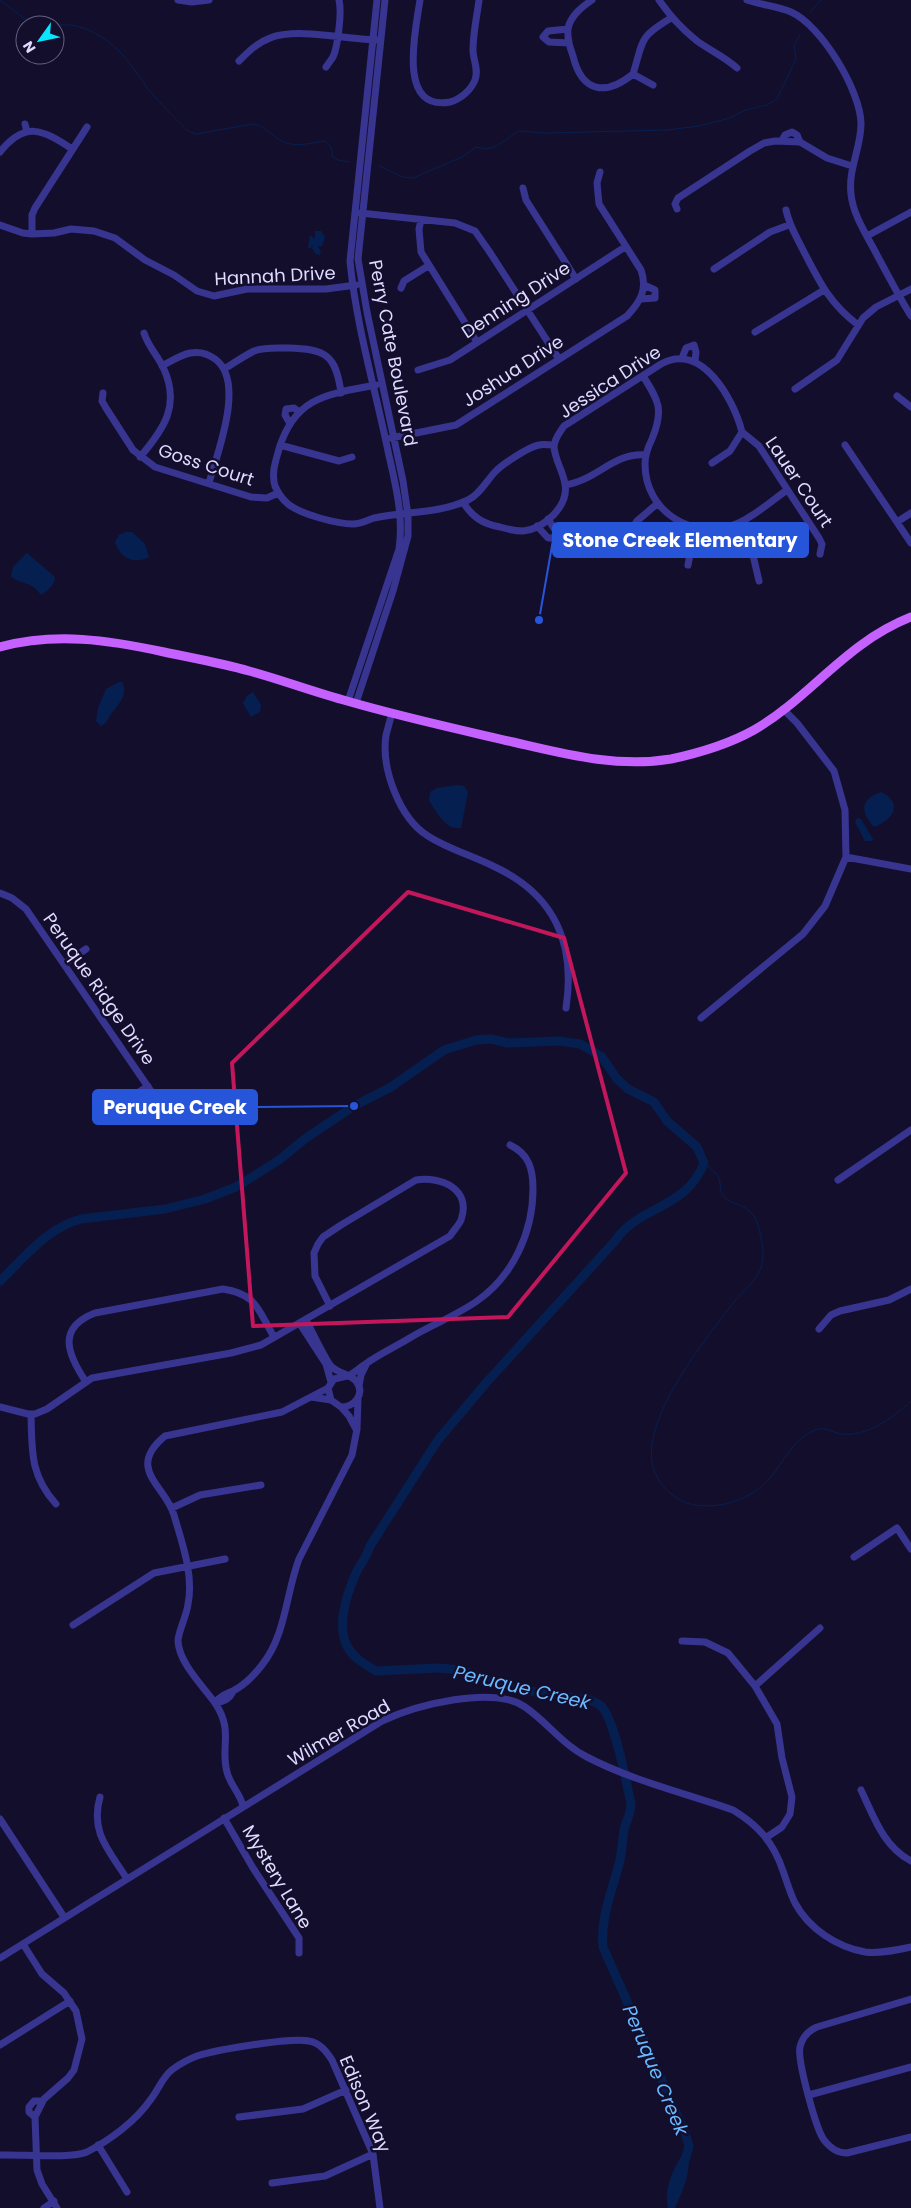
<svg xmlns="http://www.w3.org/2000/svg" width="911" height="2208" font-family="Poppins,sans-serif">
<rect width="100%" height="100%" fill="#140e2d"/>
<path fill="#052050" d="M315,231H321L325,237L322,246H318L321,253L319,255L315,253L312,248L314,243L311,248H308L310,235L315,239Z
M126,532H132L145,544L149,557C134,565 120,558 115,542L119,535Z
M27,553L55,577C55,585 47,591 41,595C31,581 24,585 11,577L13,567Z
M119,682H122C129,695 118,705 111,714C107,720 107,723 101,726L96,721L98,708L106,689Z
M253,692L261,705L260,712L251,717L243,703L247,696Z
M457,785L464,786L468,792L461,828C446,831 437,812 429,801L430,792L437,788Z
M881,792C904,803 893,820 874,827C860,812 860,799 881,792Z
M857,818L861,819L873,839L872,841H865L855,822Z
M689,2146C690,2174 686,2183 675,2208H668C663,2188 676,2161 689,2146Z"/>
<g fill="none" stroke-linecap="round" stroke-linejoin="round">
<path stroke="#052050" stroke-width="1" d="M0,0L33,25
M810,12L821,0
M55,26C81,19 112,41 128,61C135,70 141,80 148,89C161,104 174,118 188,131L196,134L253,124C262,125 267,131 274,136C289,149 306,144 324,141C331,145 333,149 332,156L338,160L349,162
M378,165L402,177L413,178L462,157L476,147L487,149L497,146L518,131L547,133L667,130L699,126L730,118L745,110L767,105L777,99L796,59L794,45L800,35
M704,1163C708,1167 715,1171 718,1176C722,1183 718,1191 724,1197C729,1203 737,1203 744,1207C747,1209 753,1214 755,1217C759,1224 764,1250 763,1258C762,1276 746,1288 735,1301C707,1337 637,1422 654,1470C661,1488 676,1502 695,1505C722,1509 752,1499 770,1478C784,1462 792,1440 813,1431C824,1425 830,1432 841,1434C867,1437 893,1418 911,1401"/>
<path stroke="#052050" stroke-width="9" d="M0,1281C25,1257 47,1228 81,1219L165,1209L205,1199L236,1187L279,1160L306,1138L354,1106L391,1087L444,1050L476,1040L491,1039L508,1043L559,1041L580,1044L591,1050L602,1057L617,1079L628,1089L654,1102L667,1121L697,1147L704,1163C686,1210 639,1205 615,1241L486,1383L438,1440L370,1546C367,1556 362,1562 357,1571C348,1591 336,1624 347,1646C354,1659 365,1664 376,1671L438,1668L461,1670L511,1688L590,1700C594,1702 598,1703 601,1706C614,1717 627,1785 631,1804C631,1814 626,1821 624,1830C622,1841 622,1853 619,1864C612,1891 600,1919 603,1947L685,2133L689,2146L686,2157"/>
<path stroke="#383591" stroke-width="7" d="M178,0L192,2L209,0
M420,0C416,28 396,112 450,102C461,99 471,90 475,80C479,69 473,60 473,50C473,33 477,16 479,0
M592,0C582,7 570,16 568,29C567,38 570,48 573,56C582,93 606,96 633,74C644,39 638,38 671,18
M659,0C670,16 682,29 697,41C711,51 725,57 737,68
M747,0C761,5 777,6 791,12C821,25 861,91 861,124C861,148 848,169 851,194C853,216 868,237 878,257C889,277 899,297 911,316
M568,29L548,31L543,37L549,42L569,43
M239,61C249,51 257,43 270,38C298,27 348,40 378,40
M326,67C328,64 331,60 333,57C338,46 342,11 339,0
M633,74L653,85
M25,124L27,132
M782,140L785,135L792,132L797,135L800,142
M0,152C25,121 42,129 72,149
M523,188L526,200L576,279
M677,209L675,204L678,198L750,151L764,143L775,141L800,142L827,158L852,166
M786,210C789,225 796,236 803,250C819,281 829,303 858,325
M360,213L455,223L475,231L489,251L559,359
M421,220L419,229L421,252L477,342
M0,225L23,233L32,234L54,233L71,229L94,231L115,238L145,260L174,275L197,291L214,296L247,289H326L356,285
M32,234V215L35,208L87,127
M867,236L911,212
M714,269L770,232L789,225
M401,288L404,281L428,266
M641,299L655,298V290L644,285
M755,332L824,290
M682,358L686,348L694,345L696,352L695,361
M162,366C180,356 196,345 215,359C246,381 217,454 209,483
M224,369C234,363 244,356 254,351C264,347 277,348 288,348C325,349 336,354 341,393
M418,370L450,360L625,247
M643,376C659,401 664,410 652,439C648,447 645,455 645,464C645,512 693,541 736,524C754,517 771,501 787,490
M376,385C329,394 295,396 279,449C276,460 271,473 275,486C278,493 282,499 288,504C300,514 337,524 353,524C361,524 367,520 374,518C405,511 439,514 468,500C479,495 486,482 494,473C501,465 528,447 539,445C543,444 549,445 554,445
M795,389L837,360L863,318L876,307L911,289
M103,393L102,401L106,408L133,450L155,467L251,497L267,498L278,493
M897,396L911,407
M289,422L285,415L286,409L294,408L299,412
M742,432L759,446L819,538L822,544L820,554
M391,438L456,425L627,316C640,302 648,290 641,270L599,204L597,183L600,172
M280,445L339,461L352,457
M845,445L911,543
M140,457C164,429 181,405 163,367C157,355 148,346 144,333
M565,485C595,481 615,452 645,455
M463,502C472,517 483,524 500,527C507,529 515,531 523,531C544,529 569,506 565,484C563,471 555,460 554,447C554,439 560,432 564,426L661,364C702,341 734,400 742,432L730,451L712,463
M741,522L752,551L759,581
M897,522L911,513
M537,526L548,538H553L557,533L548,519
M619,549L637,521L658,503
M688,565L695,529
M348,701L399,549C404,516 395,483 388,451C375,388 356,325 350,261L377,0
M356,703L393,591L408,536V515L403,481L367,312L358,259L385,0
M392,713C390,720 388,728 386,735C381,768 399,818 428,836C448,849 471,855 493,866C554,894 576,942 566,1008
M846,857L911,869
M0,893L12,898L26,909L155,1097L160,1115
M64,964L86,949
M701,1018L803,934L825,906L846,857L845,810L834,771L797,723L783,709
M99,1119L148,1086
M838,1180L911,1130
M306,1320C314,1335 321,1351 330,1365C337,1374 349,1373 356,1381C366,1394 354,1407 341,1407L331,1400L328,1388L334,1379L347,1376
M300,1324L326,1364L331,1382
M819,1329L831,1315L840,1311L889,1300L911,1289
M348,1376C354,1373 358,1369 364,1365C379,1354 397,1346 413,1336C434,1324 457,1315 477,1301C513,1276 533,1232 533,1189C533,1169 529,1154 510,1145
M86,1382C68,1355 56,1328 95,1313L223,1289C257,1294 258,1310 274,1337
M359,1386L361,1375L366,1365
M311,1397L331,1400
M0,1407L28,1414H35L47,1409L92,1378L231,1353L261,1345L450,1236C453,1231 459,1225 461,1220C472,1189 441,1176 416,1180L341,1225L323,1237L318,1244L314,1253L315,1276L330,1306
M341,1407L349,1416L356,1429
M31,1414C32,1451 30,1475 56,1504
M172,1508L200,1495L261,1485
M854,1557L897,1528L911,1549
M73,1625L154,1573L225,1559
M682,1641L705,1642L728,1653L755,1686L777,1724L782,1758L792,1797L790,1814L782,1827L767,1837
M755,1686L820,1628
M215,1703C220,1696 226,1694 233,1691C245,1685 255,1674 262,1665C286,1635 286,1593 299,1559L352,1455L357,1429L358,1399
M215,1703C223,1702 230,1699 233,1691
M861,1790C874,1817 883,1846 911,1861
M100,1797C90,1833 109,1850 127,1879
M243,1806C240,1793 230,1785 227,1772C220,1746 234,1731 215,1703C203,1686 179,1663 178,1641C178,1632 187,1615 188,1604C194,1575 182,1543 174,1515C166,1486 125,1469 165,1436L282,1412L328,1388
M224,1818L253,1868L299,1938V1953
M0,1819L64,1917
M23,1944L42,1974L64,1993L76,2011L82,2039L74,2070L68,2078L44,2099L35,2117L37,2170L42,2184L57,2208
M0,1958L382,1721C416,1705 493,1685 525,1707C547,1722 563,1745 587,1757C633,1781 685,1793 733,1810C758,1825 774,1843 783,1871C787,1882 790,1893 795,1903C809,1929 837,1947 865,1952C880,1954 897,1950 911,1947
M911,1999L817,2027C808,2031 802,2038 800,2047C797,2060 816,2129 824,2140C830,2148 837,2153 847,2153L911,2137
M0,2045L70,2001
M809,2095L911,2067
M35,2117L29,2112V2107L34,2101H42
M239,2117L303,2109L346,2090
M98,2145L127,2192
M0,2155C20,2154 71,2159 87,2152C110,2140 136,2121 151,2099C159,2089 162,2077 173,2069C180,2064 189,2059 197,2056C215,2050 291,2037 309,2041C320,2043 326,2051 332,2060L373,2154L380,2208
M272,2183L325,2176L373,2154
M44,2208L54,2201"/>
<path stroke="#c562ff" stroke-width="9" d="M0,647C55,632 109,640 164,652C192,658 221,663 249,671C282,680 314,692 347,701C402,717 457,729 513,742C565,754 617,768 671,759C699,753 729,744 754,730C811,697 845,643 911,617"/>
</g>
<path fill="none" stroke="#c2185b" stroke-width="4" stroke-linejoin="round" d="M408,892L564,938L626,1173L508,1317L253,1326L232,1063Z"/>
<g text-anchor="middle" stroke-width="5" stroke-linejoin="round" paint-order="stroke">
<g font-size="18" fill="#dfdbff" stroke="#140e2d">
<text transform="translate(275 276) rotate(-3)" y="6">Hannah Drive</text>
<text transform="translate(516 300) rotate(-33)" y="6">Denning Drive</text>
<text transform="translate(393 353) rotate(79)" y="6">Perry Cate Boulevard</text>
<text transform="translate(513 371) rotate(-33)" y="6">Joshua Drive</text>
<text transform="translate(610 382) rotate(-33)" y="6">Jessica Drive</text>
<text transform="translate(206 465) rotate(18)" y="6">Goss Court</text>
<text transform="translate(799 482) rotate(56)" y="6">Lauer Court</text>
<text transform="translate(99 989) rotate(55)" y="6">Peruque Ridge Drive</text>
<text transform="translate(339 1733) rotate(-30)" y="6">Wilmer Road</text>
<text transform="translate(277 1877) rotate(59)" y="6">Mystery Lane</text>
<text transform="translate(365 2104) rotate(67)" y="6">Edison Way</text>
</g>
<g font-size="19" font-style="italic" fill="#69b9ff" stroke="#140e2d">
<text transform="translate(522 1687) rotate(13)" y="7">Peruque Creek</text>
<text transform="translate(656 2070) rotate(67)" y="7">Peruque Creek</text>
</g>
</g>
<path fill="none" stroke="#2755da" stroke-width="2" d="M539 620L553 540M354 1106L257 1107"/>
<g fill="#2755da" stroke="#140e2d" stroke-width="2">
<circle cx="539" cy="620" r="5"/>
<circle cx="354" cy="1106" r="5"/>
</g>
<g fill="#2755da" stroke="#2755da" stroke-width="2">
<rect x="553" y="523" width="255" height="34" rx="5"/>
<rect x="93" y="1090" width="164" height="34" rx="5"/>
</g>
<g font-size="19" text-anchor="middle" font-weight="bold" fill="#fff">
<text x="680" y="547">Stone Creek Elementary</text>
<text x="175" y="1114">Peruque Creek</text>
</g>
<g transform="translate(40 40) rotate(237)"><circle r="24" fill="#140e2d" stroke="#656081"/>
<path d="M0-4L9 19L0 12L-9 19Z" fill="#07e5ff"/>
<text y="-8" font-size="14" font-weight="bold" text-anchor="middle" fill="#dfdbff">N</text>
</g>
</svg>
